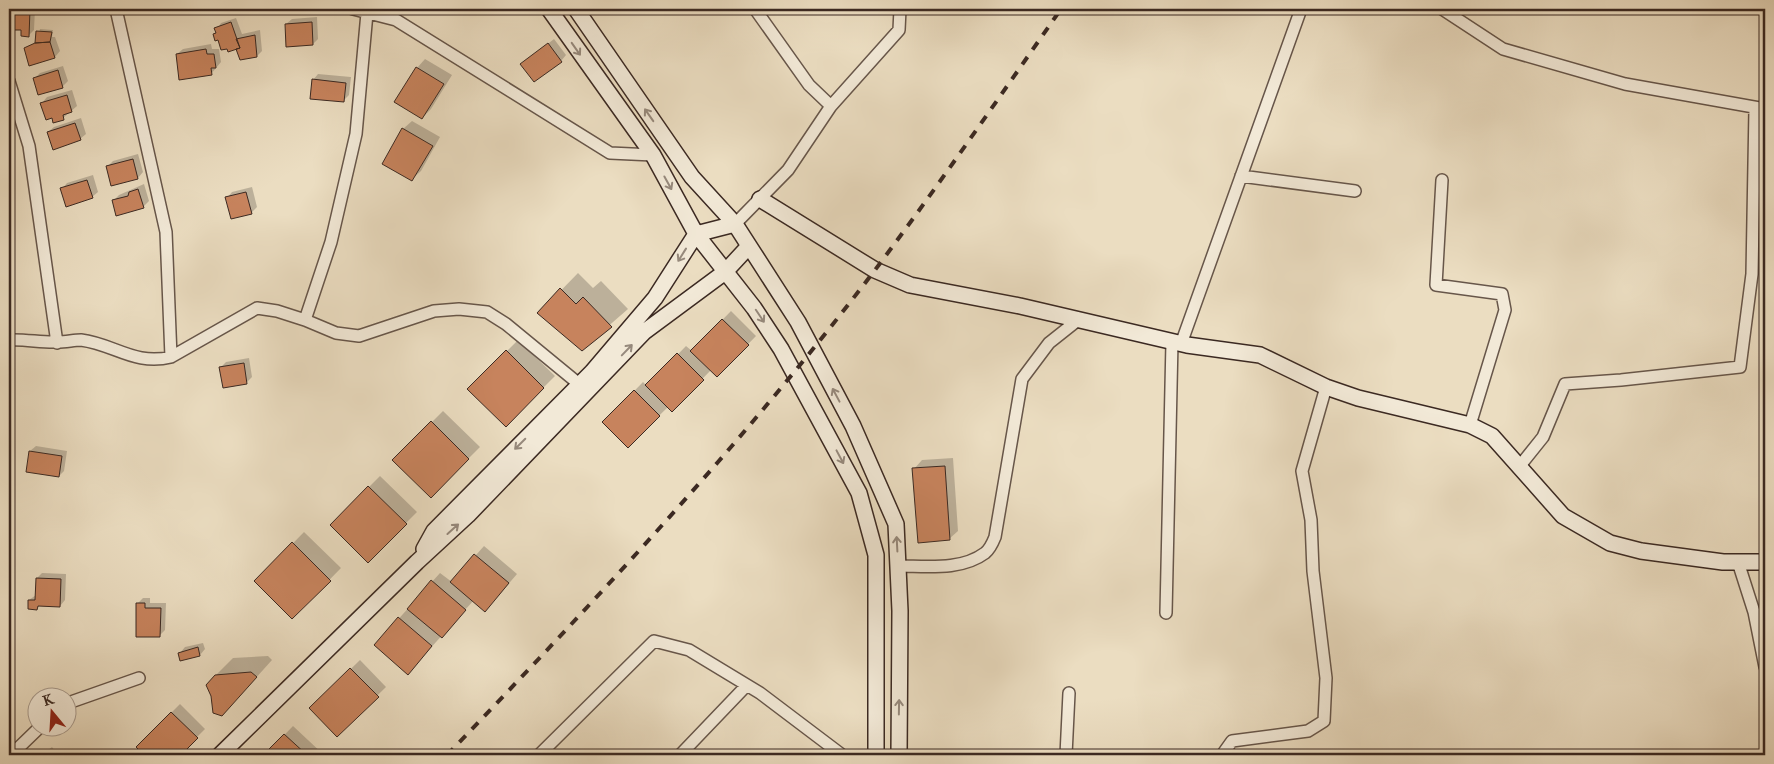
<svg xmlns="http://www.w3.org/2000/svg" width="1774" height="764" font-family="'IM FELL French Canon',serif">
<rect width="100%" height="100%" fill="#ebddc1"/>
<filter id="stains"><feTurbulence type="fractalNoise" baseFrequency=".004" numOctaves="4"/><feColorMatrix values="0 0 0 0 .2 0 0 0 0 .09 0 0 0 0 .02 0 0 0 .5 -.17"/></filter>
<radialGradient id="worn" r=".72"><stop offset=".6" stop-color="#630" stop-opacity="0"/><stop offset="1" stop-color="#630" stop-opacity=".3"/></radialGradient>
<path fill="#0003" d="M9,9H35L34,30L29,35L9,20Z
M317,17L318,39L313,44L286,24L292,19Z
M236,18L242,34L260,30L262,51L257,56L236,48L214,34L221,23Z
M40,29L53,30L52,37H55L60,51L55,57L29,64L25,49L37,41Z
M554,39L566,55L561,61L522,64Z
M211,44L212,49H219L221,62L211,74L177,54L183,49Z
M425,59L452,75L431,109L422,118L417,68Z
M63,66L68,81L63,86L39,93L35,78L40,73Z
M318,74L351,77L349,95L344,100L313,80Z
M72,90L77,106L63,118L42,103L47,97Z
M81,118L86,134L80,139L48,132L54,127Z
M412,121L440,137L421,171L412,179L403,129Z
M138,154L143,172L138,178L107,167L113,161Z
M93,175L98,192L92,197L62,189L67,183Z
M144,184L149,201L143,207L113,201L119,195Z
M252,187L257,207L251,213L227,198L232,192Z
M578,273L593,288L601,281L628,309L582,349L539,313Z
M731,311L756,336L717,376L711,370L672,410L668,407L628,446L604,422L643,382L647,386L686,346L692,351Z
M518,340L555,376L506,425L469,389Z
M249,358L252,377L247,382L224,386L220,368L226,362Z
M443,411L480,447L431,496L394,460Z
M36,446L67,451L64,471L59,476L30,451Z
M953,458L958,531L949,539L914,469L922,460Z
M380,476L417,512L368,561L331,525Z
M304,532L341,568L292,618L256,581Z
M484,546L517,574L493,602L474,600L408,673L375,645L440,573L452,582Z
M42,573L66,574L65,600L60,606L40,605L37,608L29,600L36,595L37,578Z
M143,598H150V603H166L165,630L160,635L137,604Z
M203,643L205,649L200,655L180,653L185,647Z
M268,656L272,660L238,698L216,675L233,658Z
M360,660L386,687L337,735L311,708Z
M180,704L205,729L179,755H146L137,747Z
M293,726L324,755H268L267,753Z
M52,747L58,755H42Z
M137,750L141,755H132Z"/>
<path fill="#c7835d" stroke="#3b2922" d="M9,9H30L29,37L21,36V30H9Z
M231,22L240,48L228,52L227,49L221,50L218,40L215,41L213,34L216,33L214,28Z
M312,22L313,45L286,47L285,24Z
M36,31L52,32L50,42L35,43Z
M255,35L257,57L240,60L236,49L240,48L236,39Z
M50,42L55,58L29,66L24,48L35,43Z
M548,43L562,62L534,82L520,64Z
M206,49L207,54H214L216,68H211L212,75L179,80L176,54Z
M416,67L444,84L422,119L394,102Z
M58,70L63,88L38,95L33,78Z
M312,79L346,83L344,102L310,99Z
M67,95L72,112L63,115L64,120L53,123L52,118L46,120L40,103Z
M75,123L81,140L53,150L47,132Z
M402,128L433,146L412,181L382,164Z
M133,159L138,179L111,186L106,166Z
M87,180L93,198L66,207L60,188Z
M138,189L144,208L116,216L112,200L128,196L129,192Z
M246,192L252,214L231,219L225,197Z
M560,288L576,304L583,297L612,327L582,351L537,313Z
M722,319L749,345L717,377L690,351Z
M506,350L544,388L506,427L467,389Z
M677,353L704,380L672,412L645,385Z
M244,363L247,384L223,388L219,367Z
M634,390L660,416L628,448L602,422Z
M431,421L469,459L431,498L392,460Z
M29,451L62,456L59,477L26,472Z
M945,466L950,540L918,543L912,468Z
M368,486L407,524L368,563L330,525Z
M292,542L331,581L292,619L254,581Z
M474,554L509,583L485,612L450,582Z
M36,578L61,579L60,607L38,606L37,610L28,609V600H35Z
M431,580L466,610L442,638L407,609Z
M136,603H145V608H161L160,637H136Z
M398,617L432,646L408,675L374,645Z
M198,647L200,656L180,661L178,653Z
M350,668L379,697L337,737L309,708Z
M251,672L257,677L222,716L213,713L211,696L206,685L215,675Z
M171,712L198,738L181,755H144L136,747Z
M284,734L307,755H267L265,753Z"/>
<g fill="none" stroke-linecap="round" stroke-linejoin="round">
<g stroke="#67564a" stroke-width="14">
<path id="street" d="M116,9L166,232L171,357
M353,9L396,20L610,153L653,155
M755,9L809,85L831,106
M1442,9L1503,49L1625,84L1765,109
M9,81L29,146L57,343
M1241,176L1355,191
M1442,180L1436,285L1502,294L1505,310L1470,425
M735,224L788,170L831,106L899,30L900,9
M305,320L331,242L356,134L367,13
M9,340C26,339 42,343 58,342C66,342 74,340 81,340C114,344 135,366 171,357L257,308L277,311L305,320L336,333L359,336L434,311L459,309L487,312L506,324L579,384
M1181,344L1301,9
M1519,467L1543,437L1565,384L1621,380L1740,367L1752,274L1755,109
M1738,562L1754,612L1765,667
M898,566C926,566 961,571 985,553C990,549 993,542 995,537L1022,379L1049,343L1078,320
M1166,613L1172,342
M68,703L139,678
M11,755L41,726
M539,755L654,641L689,650L760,693L842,755
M680,755L747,685
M1066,755L1069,693
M1222,755L1232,741L1308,731L1324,721L1326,678L1313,571L1311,520L1302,471L1326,387"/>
</g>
<g stroke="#3b2922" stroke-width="18">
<path id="secondary" d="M549,9L653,155L696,234L754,308L781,349L859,493L876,555V755
M576,9L692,177L735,224L798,322L853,426L896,524L900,611L899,755
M760,199L875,270L910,285L1020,306L1187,345L1260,355L1326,387L1358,398L1470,425L1492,436L1563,516L1610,543L1641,551L1723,562H1765
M424,549L434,531L592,372L655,298L696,234L735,224
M220,755L417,562L468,515L644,332L725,272L749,246"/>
</g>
<use href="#street" stroke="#f2e9d7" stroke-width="11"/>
<use href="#secondary" stroke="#f2e9d7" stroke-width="15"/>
<path stroke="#3b2922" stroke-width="4" stroke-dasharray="9 9" stroke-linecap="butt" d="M447,755C596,600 744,442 875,270C939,185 1000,96 1061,9"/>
</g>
<defs><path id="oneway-shaft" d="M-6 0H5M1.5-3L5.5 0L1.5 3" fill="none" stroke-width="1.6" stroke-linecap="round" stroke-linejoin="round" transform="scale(1.25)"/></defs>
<g stroke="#96897c">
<use href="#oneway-shaft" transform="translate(576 49) rotate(55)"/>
<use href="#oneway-shaft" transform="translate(649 115) rotate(-125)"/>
<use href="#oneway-shaft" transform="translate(668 183) rotate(61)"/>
<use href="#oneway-shaft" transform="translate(682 255) rotate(122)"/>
<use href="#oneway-shaft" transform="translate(760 316) rotate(56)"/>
<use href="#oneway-shaft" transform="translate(627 350) rotate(-46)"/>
<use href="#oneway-shaft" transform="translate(836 395) rotate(-118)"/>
<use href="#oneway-shaft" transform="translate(520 444) rotate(135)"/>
<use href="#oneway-shaft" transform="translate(840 457) rotate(62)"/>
<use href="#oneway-shaft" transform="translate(453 529) rotate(-42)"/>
<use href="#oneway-shaft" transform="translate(897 544) rotate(-93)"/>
<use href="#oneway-shaft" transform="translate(899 707) rotate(-89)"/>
</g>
<rect width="1774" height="764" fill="none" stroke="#ebddc1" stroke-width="30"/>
<rect x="10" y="10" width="1754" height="744" fill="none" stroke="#3b2922" stroke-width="2.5"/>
<rect x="15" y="15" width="1744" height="734" fill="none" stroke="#3b2922"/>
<g transform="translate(52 712) rotate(342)"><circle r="24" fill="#f2e9d7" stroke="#a99c8f"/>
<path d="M0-4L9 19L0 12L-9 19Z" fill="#8f2418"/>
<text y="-8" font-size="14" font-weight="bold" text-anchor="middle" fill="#3b2922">K</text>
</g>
<rect width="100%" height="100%" filter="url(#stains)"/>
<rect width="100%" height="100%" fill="url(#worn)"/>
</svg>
